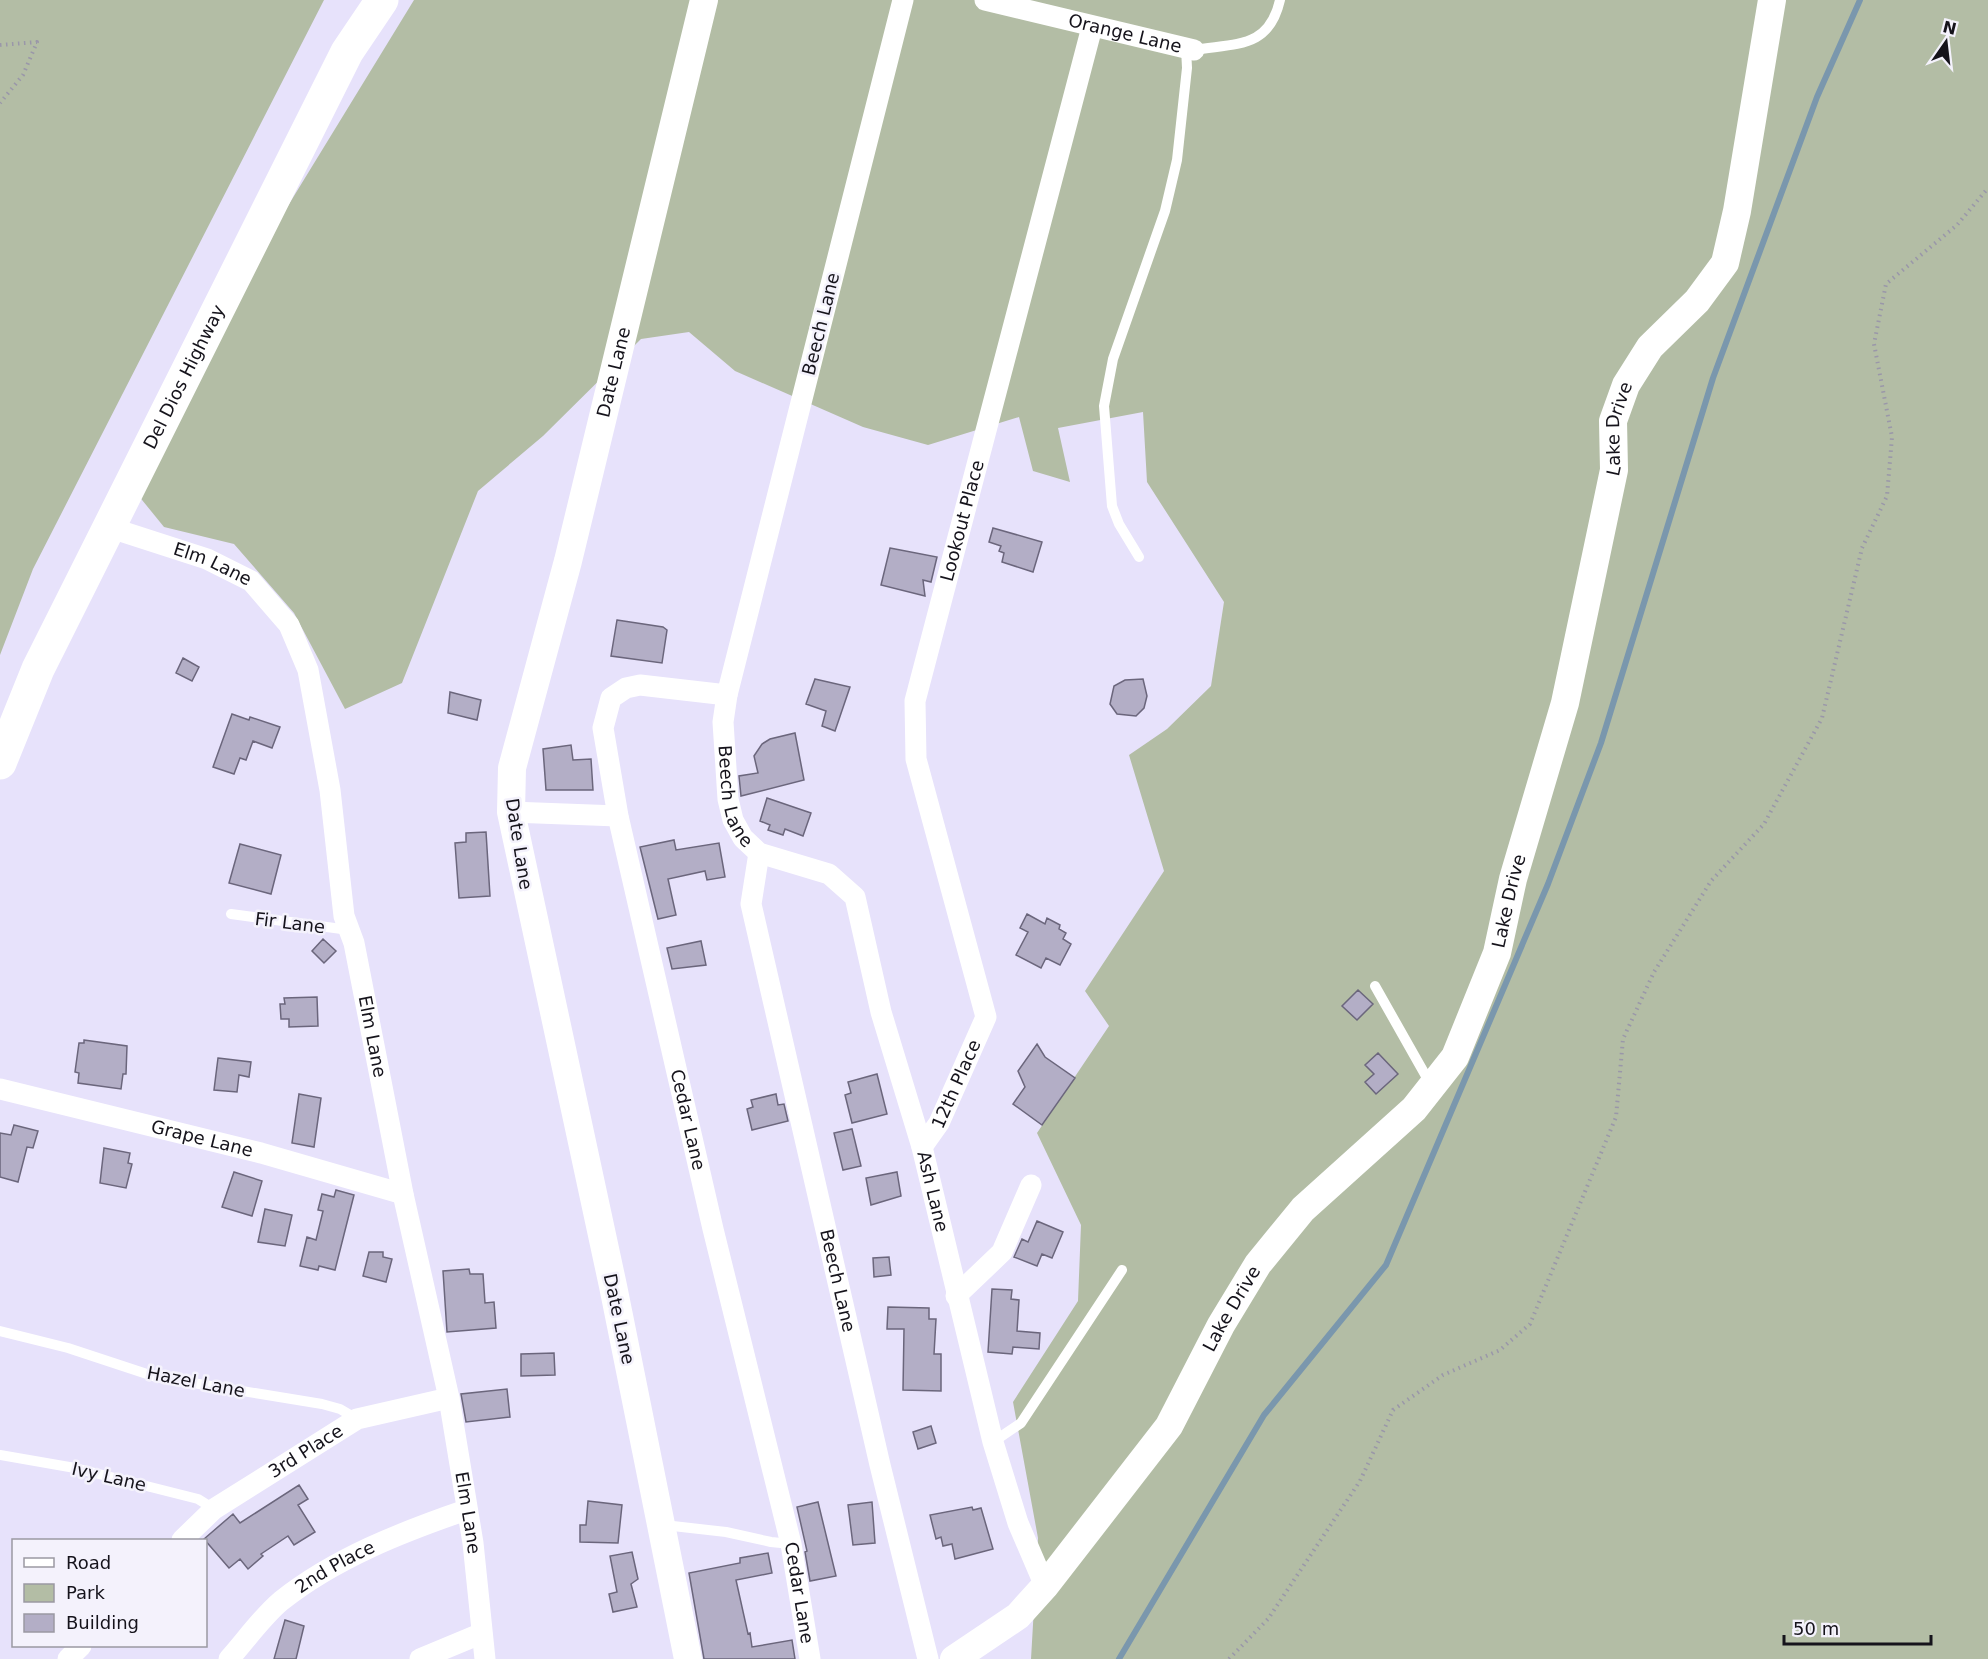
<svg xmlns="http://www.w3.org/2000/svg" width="1988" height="1659" font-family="'DejaVu Sans',sans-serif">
<rect width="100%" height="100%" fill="#e7e2fb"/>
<path fill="#b3bda5" d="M0,0H324L33,569L0,655Z
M414,0H1988V1659H1031L1038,1538L1013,1402L1078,1301L1081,1225L1037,1133L1109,1026L1085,991L1164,871L1129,755L1167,729L1211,686L1224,602L1147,482L1143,412L1058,428L1070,482L1033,471L1019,417L928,445L863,427L735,371L689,332L641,339L543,436L478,491L402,683L345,709L294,613L234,544L164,527L138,495L267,240Z"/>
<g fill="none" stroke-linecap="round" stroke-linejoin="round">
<path stroke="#7a97ad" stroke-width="6" d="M1119,1659L1264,1415L1386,1265L1548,884L1601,743L1713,378L1817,97L1860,0"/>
</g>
<path fill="#b3aec6" stroke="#6b667c" stroke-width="1.5" d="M993,528L1042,542L1033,572L1002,562L1004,553L999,551L1001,546L989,542Z
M890,548L937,557L931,582L923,580L925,596L881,585Z
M617,620L663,627L667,630L662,663L611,656Z
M183,658L199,667L192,681L176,673Z
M815,679L850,687L835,731L822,726L826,711L806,704Z
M1143,679L1147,696L1144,708L1136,716L1117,714L1110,704L1114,686L1125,680Z
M450,692L481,700L477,720L448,713Z
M232,714L249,720L250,717L280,727L272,748L253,741L246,760L240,758L234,774L213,767Z
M795,733L804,780L741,796L739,776L758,773L754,756L762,744L770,739Z
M571,745L573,760L591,759L593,790H546L543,749Z
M767,798L811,813L803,836L785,829L783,835L768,830L770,825L760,821Z
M486,832L490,896L459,898L455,843L466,842V833Z
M674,840L676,850L719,843L725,877L707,880L705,871L668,879L676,915L658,919L640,847Z
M240,844L281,855L271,894L229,883Z
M1027,914L1045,924L1047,918L1060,925L1059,929L1066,933L1063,939L1071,944L1060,965L1046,958L1041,968L1016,955L1028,932L1020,928Z
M323,939L336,951L324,963L312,951Z
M701,941L706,965L672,969L667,948Z
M1358,990L1373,1004L1357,1020L1342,1006Z
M317,997L318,1026L289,1027V1019H281L280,1004H285L284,998Z
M84,1040L127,1046L126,1074H123L121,1089L78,1083L79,1073L75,1072L79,1043H84Z
M1037,1044L1045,1057L1075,1078L1042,1125L1013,1104L1025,1087L1018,1071Z
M1378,1053L1398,1074L1376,1094L1365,1082L1374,1074L1365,1065Z
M218,1058L251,1062L249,1077L239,1075L237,1092L214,1090Z
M877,1074L887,1114L852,1123L845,1095L851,1093L848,1082Z
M299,1094L321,1098L314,1147L292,1143Z
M776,1094L778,1105L784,1104L788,1121L752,1130L747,1109L753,1107L751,1100Z
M14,1125L38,1131L33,1148L27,1147L18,1182L0,1177V1133L11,1135Z
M852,1129L861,1166L843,1170L834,1133Z
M104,1148L130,1153L128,1163L132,1164L126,1188L100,1183Z
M234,1172L262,1181L252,1216L222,1207Z
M897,1172L901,1196L871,1205L866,1178Z
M336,1190L354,1195L335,1270L319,1266L318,1270L300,1266L307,1237L316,1240L323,1211L318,1210L322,1194L334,1197Z
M265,1209L292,1215L285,1246L258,1242Z
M1037,1221L1063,1232L1052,1258L1042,1254L1037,1266L1014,1257L1022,1239L1028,1242Z
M369,1252H383V1257L392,1259L386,1282L363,1276Z
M889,1257L891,1275L874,1277L873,1258Z
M469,1269L470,1274H483L485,1303L494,1302L496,1328L447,1332L443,1271Z
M992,1289L1012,1290L1011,1299L1019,1300L1017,1331L1040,1333L1039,1349L1013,1347L1012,1354L988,1352Z
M888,1307L929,1308V1319H936L934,1354H941V1391L903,1390L904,1329H887Z
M554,1353L555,1375L521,1376V1354Z
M507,1389L510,1417L466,1422L461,1394Z
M931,1426L936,1443L918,1449L913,1432Z
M299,1485L308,1499L298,1505L315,1532L294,1545L288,1536L261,1554L263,1556L248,1569L240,1559L229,1568L204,1539L233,1514L240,1523Z
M588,1501L622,1505L618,1543L580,1542V1525H586Z
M818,1502L836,1576L810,1581L805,1552L807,1551L797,1507Z
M872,1502L875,1543L853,1545L848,1505Z
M972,1507L973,1510L981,1508L993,1549L955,1559L952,1544L943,1546L941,1537L936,1539L930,1515Z
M632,1552L638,1579L631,1584L637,1607L613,1612L609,1594L617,1592L610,1556Z
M768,1553L772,1573L736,1580L748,1634L750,1633L752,1647L792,1640L795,1659H704L689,1573L740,1563V1558Z
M285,1620L304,1626L296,1659H274Z"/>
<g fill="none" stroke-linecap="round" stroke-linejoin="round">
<path stroke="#9a97a9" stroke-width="4" stroke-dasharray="1.5 4.5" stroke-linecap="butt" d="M0,45L37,42L23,75L0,103
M1229,1659L1268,1619L1360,1481L1393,1410L1443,1375L1500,1350L1530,1324L1616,1117L1623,1039L1654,972L1711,881L1764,824L1822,718L1862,548L1887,496L1892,437L1874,344L1886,284L1957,225L1988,188"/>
<path stroke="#fff" stroke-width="10" d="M1194,50C1236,43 1269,49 1280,0
M1139,557L1119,524L1112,506L1104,406L1113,359L1165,211L1177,160L1187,68L1186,48
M231,914L349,930
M1375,986L1431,1085
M0,1331L68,1348L156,1377L322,1404L340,1409L357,1419
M993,1442L1021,1423L1122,1270
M0,1455L75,1468L198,1499L214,1509
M664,1525L726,1532L771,1542L791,1544"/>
<g stroke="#fff" stroke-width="21">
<path id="s1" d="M903,0L727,695L723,722L728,799L733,820L743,838L759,853L829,874L855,897L881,1012L922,1147L993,1442L1018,1523L1045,1586"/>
<path id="s2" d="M985,0L1194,50"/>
<path id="s3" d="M108,527L207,559L251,581L289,625L308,670L330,790L344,916L354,943L403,1194L449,1398L473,1543L485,1659"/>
<path id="s4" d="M727,695L640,685L626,688L611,698L603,728L618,816L713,1229L791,1544L810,1659"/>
<path d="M511,812L618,816"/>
<path id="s5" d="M759,853L751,904L880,1465L928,1659"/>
<path id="s6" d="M0,1089L261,1153L403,1194"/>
<path id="s7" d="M922,1147L939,1123L986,1017L916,759L915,701L1092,27"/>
<path d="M956,1296L1002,1252L1031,1185"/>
<path id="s8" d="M182,1540L214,1509L357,1419L449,1398"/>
<path d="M68,1659L81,1646"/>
<path id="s9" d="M229,1659C246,1640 262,1617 281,1601C335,1558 402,1532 466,1510"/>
<path d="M420,1659L480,1634"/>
</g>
<g stroke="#fff" stroke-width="28">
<path id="s10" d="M688,1659L613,1286L511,812L512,768L568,561L704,0"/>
<path id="s11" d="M954,1659L1018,1616L1045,1586L1169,1426L1221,1325L1258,1264L1303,1209L1414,1109L1455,1057L1497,953L1513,879L1565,703L1614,470L1613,421L1626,385L1650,347L1697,301L1725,263L1737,211L1772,0"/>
</g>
<path stroke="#fff" stroke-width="33" id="s12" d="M0,763L38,669L347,52L382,0"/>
</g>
<g text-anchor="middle" stroke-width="5" stroke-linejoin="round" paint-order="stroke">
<g font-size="18" fill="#15131b" stroke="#f4f2fc">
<text dy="6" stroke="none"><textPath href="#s2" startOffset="144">Orange Lane</textPath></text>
<text transform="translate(821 324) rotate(-76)" y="6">Beech Lane</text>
<text dy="6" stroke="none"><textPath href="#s10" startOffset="1318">Date Lane</textPath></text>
<text dy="6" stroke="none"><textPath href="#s12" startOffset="428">Del Dios Highway</textPath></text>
<text dy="6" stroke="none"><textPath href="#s11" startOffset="1443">Lake Drive</textPath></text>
<text dy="6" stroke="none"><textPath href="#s7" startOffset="657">Lookout Place</textPath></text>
<text dy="6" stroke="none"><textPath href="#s3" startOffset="111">Elm Lane</textPath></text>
<text dy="6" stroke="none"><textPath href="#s1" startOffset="820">Beech Lane</textPath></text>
<text transform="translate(519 844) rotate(81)" y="6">Date Lane</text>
<text dy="6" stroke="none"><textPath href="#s11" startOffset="957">Lake Drive</textPath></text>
<text transform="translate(290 923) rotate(7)" y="6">Fir Lane</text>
<text dy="6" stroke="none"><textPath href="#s3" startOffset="633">Elm Lane</textPath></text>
<text dy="6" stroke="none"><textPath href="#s7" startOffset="72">12th Place</textPath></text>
<text dy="6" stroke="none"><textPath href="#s4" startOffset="552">Cedar Lane</textPath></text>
<text dy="6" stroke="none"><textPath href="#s6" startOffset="208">Grape Lane</textPath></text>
<text dy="6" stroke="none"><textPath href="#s1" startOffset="1298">Ash Lane</textPath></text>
<text dy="6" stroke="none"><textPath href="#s5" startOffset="438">Beech Lane</textPath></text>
<text dy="6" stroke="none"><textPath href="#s11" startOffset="453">Lake Drive</textPath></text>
<text transform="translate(619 1319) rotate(78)" y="6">Date Lane</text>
<text transform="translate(196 1382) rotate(11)" y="6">Hazel Lane</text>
<text dy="6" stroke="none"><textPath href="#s8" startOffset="153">3rd Place</textPath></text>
<text transform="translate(109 1477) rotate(13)" y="6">Ivy Lane</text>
<text dy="6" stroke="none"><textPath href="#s3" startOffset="1119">Elm Lane</textPath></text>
<text dy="6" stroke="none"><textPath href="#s9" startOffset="142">2nd Place</textPath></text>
<text dy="6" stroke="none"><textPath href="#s4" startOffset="1038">Cedar Lane</textPath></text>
</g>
</g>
<rect x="12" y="1539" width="195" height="108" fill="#f4f2fc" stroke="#9b99a2" stroke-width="1.5"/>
<rect x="24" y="1558" width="30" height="9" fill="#ffffff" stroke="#9b99a2" stroke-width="1.5"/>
<text x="66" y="1569" font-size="18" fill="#15131b">Road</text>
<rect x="24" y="1584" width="30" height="18" fill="#b3bda5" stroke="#9b99a2" stroke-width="1.5"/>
<text x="66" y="1599" font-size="18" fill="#15131b">Park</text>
<rect x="24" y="1614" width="30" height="18" fill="#b3aec6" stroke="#9b99a2" stroke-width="1.5"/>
<text x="66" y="1629" font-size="18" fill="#15131b">Building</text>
<g transform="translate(1946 42) rotate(14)" stroke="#f4f2fc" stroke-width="4.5" paint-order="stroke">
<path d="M0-4.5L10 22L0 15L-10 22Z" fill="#15131b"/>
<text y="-9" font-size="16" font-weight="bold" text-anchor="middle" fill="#15131b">N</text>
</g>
<path d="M1784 1635v9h147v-9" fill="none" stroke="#15131b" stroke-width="3"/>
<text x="1793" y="1635" font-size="18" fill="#15131b" stroke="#f4f2fc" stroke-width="4.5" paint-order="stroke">50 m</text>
</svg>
